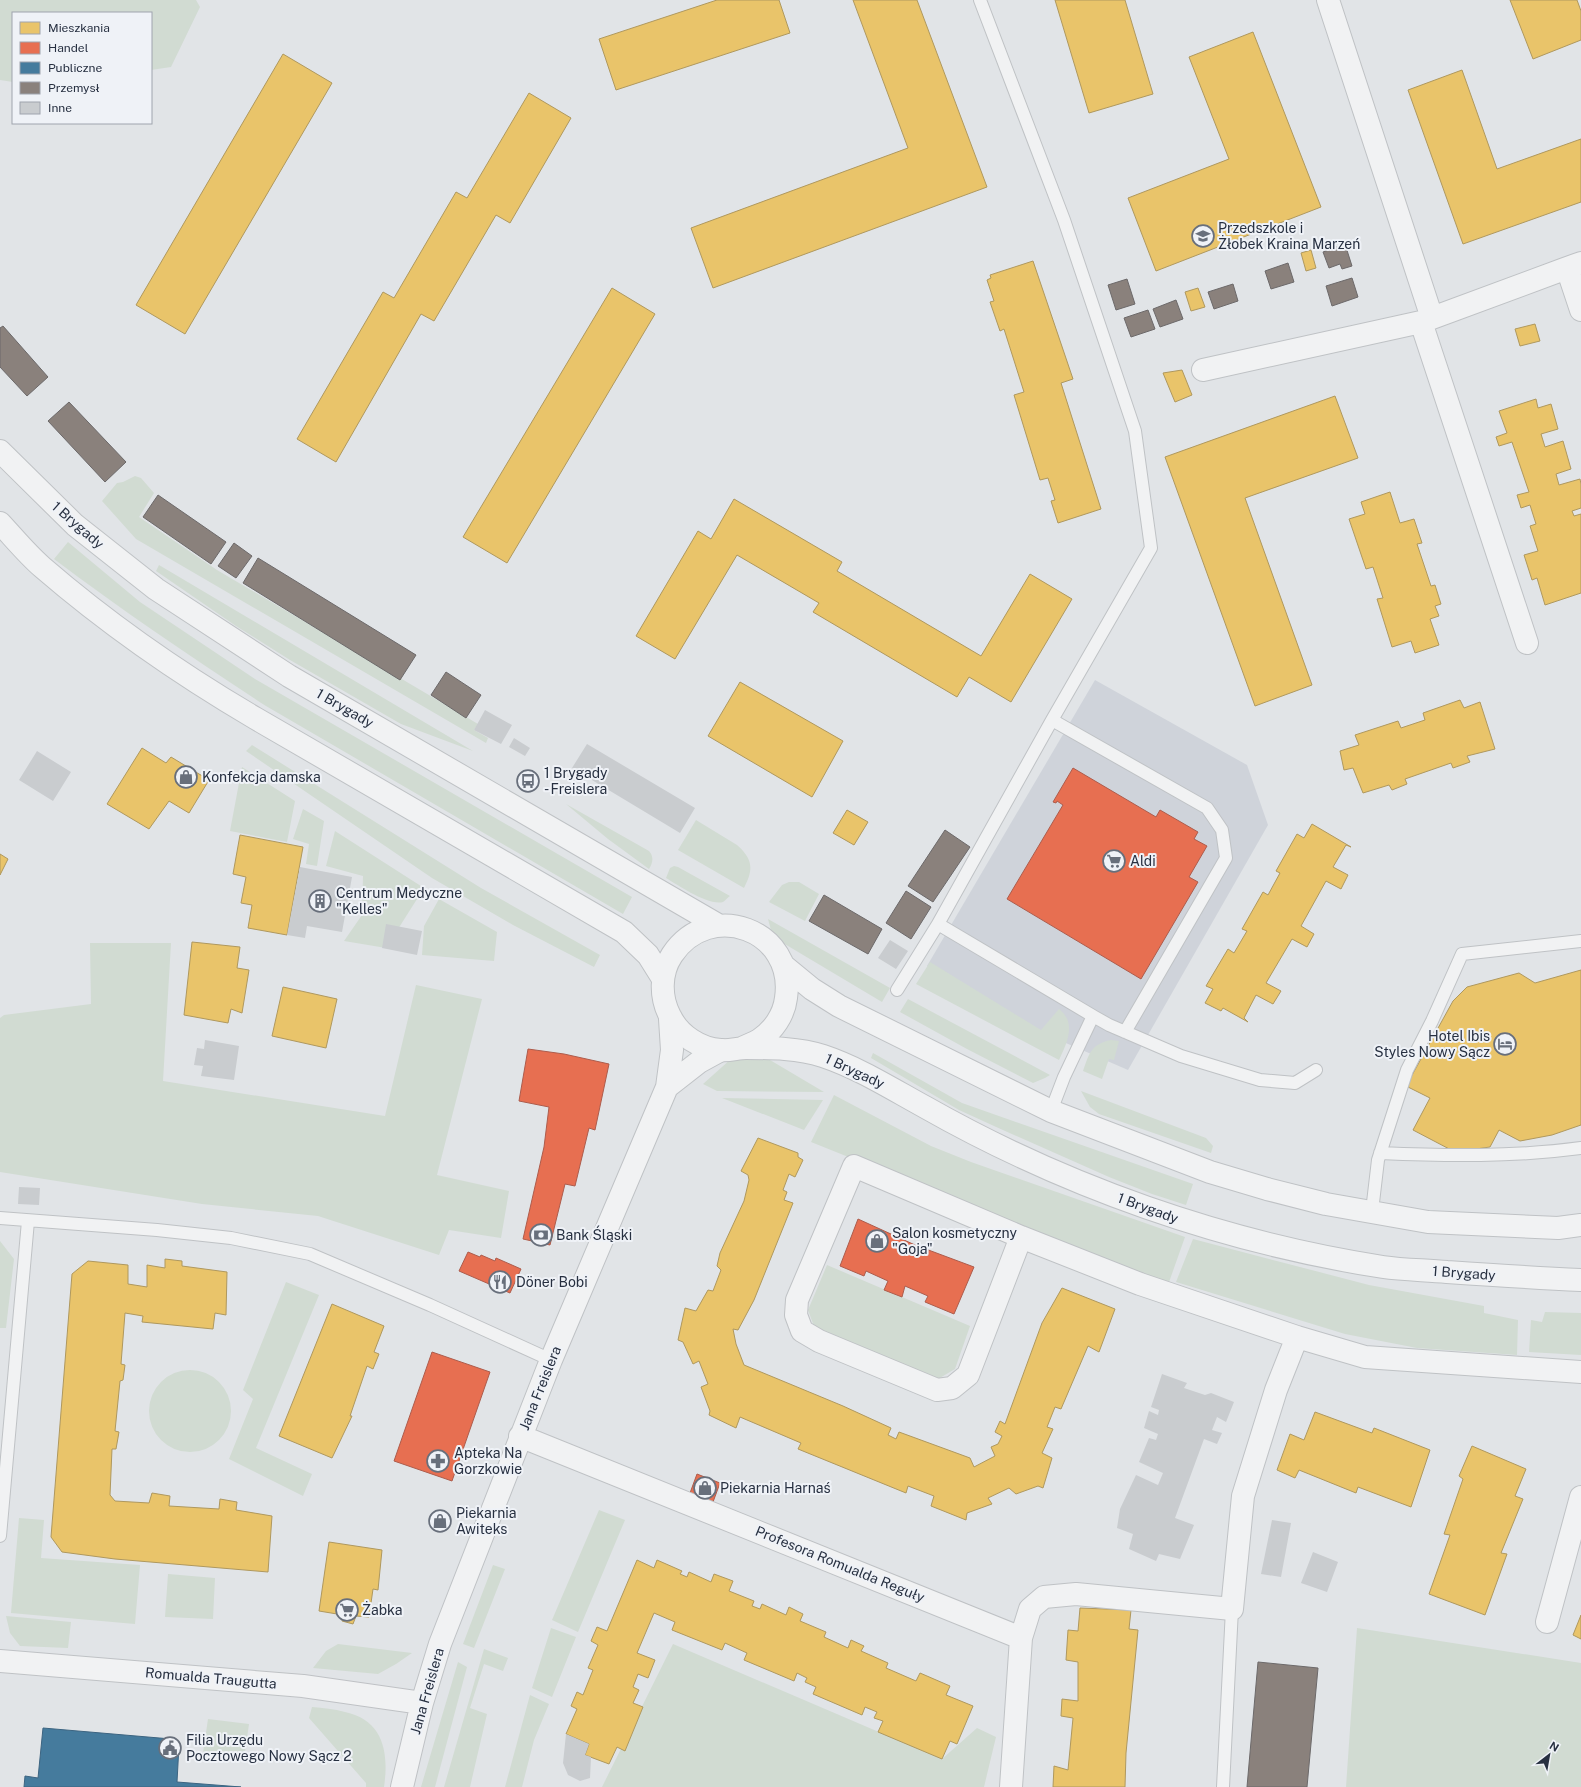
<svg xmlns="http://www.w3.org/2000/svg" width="1581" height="1787" font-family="'Public Sans',sans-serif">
<rect width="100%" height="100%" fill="#e1e4e7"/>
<path fill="#cfd3da" d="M1095,680L1247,765L1268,825L1128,1070L1052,1037L927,966Z"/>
<path fill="#d1dbd2" d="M0,0H196L200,7L171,67L151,70V13H13V82L0,80Z
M135,476L141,478L154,493L139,517L217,570L478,724L474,730L488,738L486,743L136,539L102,501L117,483L123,482Z
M68,542L140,602L255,679L632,897L623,914L266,706C194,659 123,611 54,559Z
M159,565L473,751L401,724L290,660L236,626L156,571Z
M252,745L481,888L600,955L594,967L513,925L432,878L246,751Z
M242,767L295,801L287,842L230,831Z
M566,804L649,851C654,857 653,862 649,869L608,839Z
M303,809L324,821L317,866L306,864L309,844L293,839Z
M696,820L737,845C754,860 753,870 744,888L678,850Z
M335,831L424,888L386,948L344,941L362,915L363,876L326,866Z
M674,866L678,867L730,896C728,897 725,901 723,902C708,906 678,885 666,878L670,868Z
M789,882H799L819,894L805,921L769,902L782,885Z
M439,899L497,932L494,961L422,955L424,926Z
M768,919L890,988L882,1002L778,940L772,934Z
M90,943H171L163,1081L385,1116L416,985L482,999L437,1175L509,1191L501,1238L449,1230L439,1255L318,1216L202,1204L0,1172V1018L4,1015L91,1004Z
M930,962L1041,1030L1059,1009C1077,1023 1067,1043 1059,1060L916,984Z
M908,999L1050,1075L1045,1078L1033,1083L967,1049L900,1012Z
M1111,1040L1119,1041L1114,1060L1109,1059L1102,1079L1083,1071C1089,1054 1091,1044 1111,1040Z
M873,1053L962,1103L1193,1184L1186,1205L1152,1194L1109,1177L994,1126L959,1110L871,1058Z
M732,1058L770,1060L824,1092L717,1091L703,1084Z
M1081,1091L1206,1138L1213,1146L1211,1153L1099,1114L1090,1107Z
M834,1095L931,1146L971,1162L1185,1237L1168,1285L811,1142Z
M722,1098L823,1100L804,1130Z
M1193,1239L1369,1285L1484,1306V1313L1518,1320L1517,1355L1417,1348L1345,1334L1176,1282Z
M0,1241L14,1259L6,1328H0Z
M827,1265L970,1326L955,1369L938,1379L815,1329L808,1310Z
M286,1282L319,1295L256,1448L312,1474L303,1496L229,1459L253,1399L243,1390Z
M1545,1312L1581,1313V1355L1529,1352L1531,1320L1542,1322Z
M149 1411a41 41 0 1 1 82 0a41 41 0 1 1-82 0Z
M599,1510L625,1520L578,1632L552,1620Z
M19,1518L44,1520L41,1558L140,1565L135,1624L11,1613Z
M493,1565L505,1569L474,1648L463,1644Z
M168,1574L215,1578L213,1619L165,1617Z
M6,1616L71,1622L68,1648L20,1646L10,1633Z
M551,1628L576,1637L552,1697L532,1688Z
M1357,1628L1581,1663V1787H1346Z
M338,1644L412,1653L396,1664L378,1674L313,1668L326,1651Z
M673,1644L942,1759L977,1728L996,1737L984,1787H602Z
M484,1649L508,1658L503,1671L484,1664L470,1708L487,1714L470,1787H444Z
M458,1662L467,1667L435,1787H421Z
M530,1695L549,1704L534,1740L522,1787H505Z
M312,1707C323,1708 334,1709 345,1712C384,1720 389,1754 384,1787H366V1783L309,1718Z
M208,1719L249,1724L244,1759L203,1753Z"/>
<path fill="#e9c46a" stroke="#af985e" d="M717,0H779L790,33L616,90L599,39Z
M853,0H917L987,187L713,288L691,228L908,148Z
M1055,0H1125L1153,94L1089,113Z
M1510,0H1577L1581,11V40L1533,59Z
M1253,32L1321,207L1156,271L1128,198L1229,159L1189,57Z
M283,54L332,83L185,334L136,305Z
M1462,70L1497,169L1581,139V202L1463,244L1408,90Z
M529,93L571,118L510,223L496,215L434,321L421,314L336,462L297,439L383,292L394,298L456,192L467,198Z
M1311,250L1316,268L1306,271L1301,253Z
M1033,261L1073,379L1061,383L1101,509L1058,523L1051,501L1055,500L1048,478L1040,480L1014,395L1024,392L1004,329L1000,331L990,302L994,301L987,280L991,278L990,275Z
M612,288L655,314L507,563L463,537Z
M1198,288L1205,307L1191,311L1185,292Z
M1535,324L1540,341L1520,346L1515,329Z
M1182,370L1192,395L1175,402L1163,373Z
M1335,396L1358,458L1245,498L1312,685L1255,706L1165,457Z
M1536,399L1538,408L1551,404L1558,429L1541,434L1545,447L1563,441L1571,469L1556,474L1559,485L1580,479L1581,484V508L1572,511L1574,516L1581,514V593L1545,605L1537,578L1532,580L1524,555L1538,551L1530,526L1536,524L1530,505L1521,508L1517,495L1529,492L1512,442L1499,446L1496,437L1507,433L1499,411Z
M1390,492L1400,523L1414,519L1422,543L1417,544L1431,586L1435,585L1441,604L1435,606L1439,616L1430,619L1439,645L1415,653L1411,641L1392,647L1377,599L1383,598L1373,567L1366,569L1349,519L1365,514L1361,502Z
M734,499L842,562L837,571L981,656L1030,574L1072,599L1011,702L969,677L957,697L813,612L819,603L737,555L675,659L636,636L698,531L711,539Z
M740,682L843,741L812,797L708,736Z
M1460,700L1464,708L1480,702L1495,749L1467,756L1470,762L1453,768L1451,763L1405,779L1407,784L1392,790L1389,785L1363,793L1353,768L1344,770L1340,751L1359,745L1355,735L1398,721L1401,728L1425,720L1423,713Z
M142,748L166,763L171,757L209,780L189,813L169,801L149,829L107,804Z
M847,810L868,822L854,845L833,833Z
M1312,824L1351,847L1346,845L1333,867L1348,875L1341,889L1326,881L1301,926L1314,934L1307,947L1292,939L1266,983L1281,991L1273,1004L1256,995L1244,1018L1248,1022L1223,1008L1221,1011L1205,1003L1213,989L1206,986L1228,949L1234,953L1247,931L1242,929L1263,892L1268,895L1280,873L1276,871L1297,834L1304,838Z
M240,835L303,847L287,935L248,928L252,905L241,903L246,877L233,874Z
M0,854L8,859L0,875Z
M192,942L240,947L237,968L249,970L242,1013L231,1009L228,1023L184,1015Z
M1581,970V1125L1552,1135L1520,1141L1499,1130L1490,1147L1455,1152L1413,1130L1430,1098L1406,1086L1453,1001L1467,987L1519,973L1535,983Z
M283,987L337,999L326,1048L272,1036Z
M758,1138L798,1153V1157L803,1160L795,1177L789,1174L783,1190L787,1192L784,1200L793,1203L754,1300L738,1330L733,1329L736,1344L744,1365L843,1406L891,1428L888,1435L896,1439L899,1432L970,1458L974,1467L995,1456L991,1447L998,1444L1002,1436L995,1432L1000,1421L1005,1424L1042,1323L1062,1288L1115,1309L1099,1352L1088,1346L1061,1409L1055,1407L1047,1427L1053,1429L1042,1453L1052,1458L1043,1488L1038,1486L1016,1494L1009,1488L988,1498L992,1504L967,1513L966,1520L931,1506L934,1496L908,1486L906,1493L798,1449L801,1443L740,1417L736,1428L709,1415L710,1411L701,1387L708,1384L699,1361L693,1364L683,1342L678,1340L685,1308L696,1311L708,1290L713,1291L721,1270L717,1266L720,1253L744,1201L749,1180L748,1175L741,1171Z
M165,1259L182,1261V1266L227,1272L226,1315L215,1313L213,1329L142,1322L143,1316L125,1313L121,1364L125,1365L123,1380L120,1381L115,1431L119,1432L116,1449H112L110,1495L115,1501L149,1503L152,1493L170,1496L169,1506L219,1509L220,1499L237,1502L236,1510L272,1516L268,1572L115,1559L62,1552L51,1537L72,1274L88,1261L128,1265V1284L147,1287V1265L165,1268Z
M332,1304L384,1326L374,1352L379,1354L373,1369L367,1366L350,1416H352L332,1458L279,1436Z
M1315,1412L1372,1433L1374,1428L1430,1450L1411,1507L1358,1487L1356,1493L1299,1470L1295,1478L1277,1470L1290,1434L1304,1440Z
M1472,1446L1526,1469L1515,1496L1523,1499L1501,1553L1507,1554L1485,1615L1429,1594L1450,1535L1444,1534L1463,1479L1459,1476Z
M329,1542L382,1550L378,1590L373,1589L369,1617L356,1616L353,1624L342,1621L343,1615L319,1611Z
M637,1560L654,1568L657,1560L682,1571L680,1574L687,1577L689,1572L711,1582L714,1574L733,1581L729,1591L754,1601L752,1606L760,1609L762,1604L786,1615L789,1607L803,1614L800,1621L826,1632L824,1637L848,1648L851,1640L864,1646L861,1651L888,1663L886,1668L916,1681L920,1673L950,1686L946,1695L973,1706L957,1744L950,1741L942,1759L878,1732L883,1721L874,1718L877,1712L865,1707L862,1715L813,1694L816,1687L805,1682L807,1678L797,1673L794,1681L744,1660L747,1653L725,1643L722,1650L672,1630L675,1622L654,1613L637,1653L655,1660L648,1678L638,1674L633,1687L639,1690L633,1703L643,1707L625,1751L617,1747L609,1764L585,1755L589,1744L566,1734L577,1709L571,1706L577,1692L583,1695L593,1670L588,1668L598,1645L591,1641L597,1627L607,1631Z
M1080,1608L1131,1610L1129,1629L1138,1630L1126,1753L1125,1787H1053L1054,1766L1068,1770L1073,1718L1061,1716L1062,1699L1078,1701V1662L1066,1660L1068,1630L1078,1631Z
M1581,1615V1639L1573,1635Z"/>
<path fill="#e76f51" stroke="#ad5c4c" d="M1073,768L1156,817L1160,810L1198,832L1194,839L1207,846L1189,877L1198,882L1141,979L1007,899L1063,805L1057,801L1056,803L1053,802Z
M528,1049L564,1054L609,1064L595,1130L589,1128L575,1186L565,1184L550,1245L523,1239L544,1147L549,1107L519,1101Z
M858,1219L915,1245L974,1267L954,1314L925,1302L928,1296L905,1286L902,1297L884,1290L888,1281L866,1271L864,1276L840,1266Z
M468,1252L480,1257L481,1255L495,1261L496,1258L521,1269L510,1293L459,1271Z
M432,1352L490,1372L452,1481L394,1461Z
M697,1474L720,1483L713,1502L690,1493Z"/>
<path fill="#457b9d" stroke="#3c6481" d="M43,1728L171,1739L177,1742L179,1745L177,1782L241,1787H24L25,1776L38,1778Z"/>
<path fill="#8a817c" stroke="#6c696a" d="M1345,244L1352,266L1342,269L1340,264L1329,268L1323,252Z
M1288,263L1294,282L1271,289L1265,271Z
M1352,278L1358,297L1332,306L1326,286Z
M1127,279L1135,304L1116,310L1108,285Z
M1233,284L1238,301L1214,309L1208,292Z
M1176,300L1183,319L1160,327L1153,309Z
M1148,310L1155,329L1131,337L1124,318Z
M3,326L48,377L27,396L0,367V328Z
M69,402L126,462L105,482L48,421Z
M158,495L226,542L211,564L143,517Z
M234,543L252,556L236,578L218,566Z
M258,558L416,655L400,680L243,583Z
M446,672L481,695L466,718L431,695Z
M945,830L970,847L933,902L908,886Z
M906,891L931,907L911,939L886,923Z
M824,895L882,929L868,954L809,921Z
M1258,1662L1318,1668L1307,1787H1247Z"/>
<path fill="#c9cccf" d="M485,710L512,725L501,744L474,730Z
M514,738L530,748L525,756L509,747Z
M587,744L695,808L680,833L572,768Z
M37,751L71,772L53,801L19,780Z
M300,867L352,877L342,932L307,926L305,938L287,935Z
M386,924L422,931L417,955L382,948Z
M890,940L908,951L896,969L878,958Z
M205,1040L239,1046L234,1080L201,1076L203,1066L194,1065L197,1048L204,1049Z
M19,1187L40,1188L39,1205L18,1204Z
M1162,1374L1187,1383L1184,1388L1205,1395L1211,1393L1234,1402L1226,1422L1217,1417L1212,1430L1222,1433L1217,1444L1204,1439L1175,1518L1194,1525L1180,1559L1159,1554L1156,1561L1129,1549L1133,1534L1117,1528L1120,1509L1136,1475L1158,1485L1163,1473L1139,1462L1149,1438L1156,1440L1158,1434L1144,1428L1149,1411L1158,1415L1159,1410L1151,1407Z
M1272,1520L1291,1523L1281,1577L1261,1574Z
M1313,1552L1338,1562L1327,1592L1301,1583Z
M566,1734L589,1744L585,1755L591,1757L590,1778L580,1781L568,1775L563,1763Z"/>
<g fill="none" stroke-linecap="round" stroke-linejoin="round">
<g stroke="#bfc2c5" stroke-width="14">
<path id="service" d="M980,0L1064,220L1135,431L1151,548L1052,720L938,924L1093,1016L1064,1077L1051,1111
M1052,720L1207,808L1222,830L1226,858L1125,1032
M897,990L938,924
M1093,1016L1109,1025L1181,1056L1260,1080L1295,1083L1316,1070
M1380,1153C1447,1156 1514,1157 1581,1148
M1372,1211L1378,1160L1407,1070L1432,1021L1462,954L1581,941
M0,1218L157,1230L231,1238L310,1254L430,1305L551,1360
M0,1536L28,1221
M1223,1787L1232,1609"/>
</g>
<g stroke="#bfc2c5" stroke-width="24">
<path id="minor" d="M1328,0L1432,318L1567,268
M1581,263L1567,268L1581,310
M1421,322L1527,643
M1203,370L1421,322L1432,318
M667,1087L699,1062L721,1050
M1021,1237L968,1375L952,1388L937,1390L819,1341L802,1331L796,1315L797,1300L854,1166L1021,1237L1140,1284L1297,1337
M520,1436L1021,1638L1011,1787
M1547,1622L1581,1497
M1021,1638L1030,1609L1044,1597L1076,1594L1232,1609L1243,1496L1276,1390L1297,1337L1365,1357L1581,1372
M0,1661L303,1686L422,1703
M402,1787L422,1703L440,1644L551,1360L667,1087L672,1050L670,1019"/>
</g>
<g stroke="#bfc2c5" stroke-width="24">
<path id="tertiary" d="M0,451L75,525L156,589L289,676L718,925
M0,523C14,538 27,554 42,567C108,624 180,674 255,718L624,932L648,955L663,979
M784,966L812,989L839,1006L1051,1111L1210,1172L1267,1189L1326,1204L1428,1222L1558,1228L1581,1225
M742,1048C748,1045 754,1043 759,1040C773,1031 784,1015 786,998C796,930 710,898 672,955C660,973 660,997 670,1016C679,1035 700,1049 721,1050C729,1051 738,1048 746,1048C771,1048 799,1048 823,1056C859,1068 892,1089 925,1107C1066,1187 1223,1242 1383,1267C1404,1270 1426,1270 1447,1272C1491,1275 1536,1278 1581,1280"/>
</g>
<use href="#service" stroke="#f1f2f3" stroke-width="12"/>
<use href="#minor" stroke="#f1f2f3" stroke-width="22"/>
<use href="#tertiary" stroke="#f1f2f3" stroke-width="22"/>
</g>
<defs>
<g id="school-ring" transform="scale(1.15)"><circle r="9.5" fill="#eff2f7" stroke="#686f7b" stroke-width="1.5"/><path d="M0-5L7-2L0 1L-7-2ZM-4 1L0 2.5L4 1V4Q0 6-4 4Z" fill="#686f7b"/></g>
<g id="shop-ring" transform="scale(1.15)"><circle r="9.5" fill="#eff2f7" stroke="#686f7b" stroke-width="1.5"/><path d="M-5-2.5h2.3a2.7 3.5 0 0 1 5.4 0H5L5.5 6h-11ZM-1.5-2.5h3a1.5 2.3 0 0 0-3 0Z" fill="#686f7b"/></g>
<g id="bus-ring" transform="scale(1.15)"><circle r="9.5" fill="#eff2f7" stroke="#686f7b" stroke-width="1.5"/><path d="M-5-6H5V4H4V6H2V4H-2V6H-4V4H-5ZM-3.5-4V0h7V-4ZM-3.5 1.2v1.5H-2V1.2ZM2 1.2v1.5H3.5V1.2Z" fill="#686f7b"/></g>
<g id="supermarket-ring" transform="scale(1.15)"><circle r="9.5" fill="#eff2f7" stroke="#686f7b" stroke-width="1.5"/><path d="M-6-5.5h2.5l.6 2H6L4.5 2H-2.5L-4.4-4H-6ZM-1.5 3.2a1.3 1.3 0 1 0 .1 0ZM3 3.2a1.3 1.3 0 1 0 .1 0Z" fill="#686f7b"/></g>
<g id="building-ring" transform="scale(1.15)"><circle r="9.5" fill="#eff2f7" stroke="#686f7b" stroke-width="1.5"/><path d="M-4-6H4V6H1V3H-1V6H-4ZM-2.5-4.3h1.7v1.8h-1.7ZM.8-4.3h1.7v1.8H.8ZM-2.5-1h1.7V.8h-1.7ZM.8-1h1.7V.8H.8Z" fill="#686f7b"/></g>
<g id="hotel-ring" transform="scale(1.15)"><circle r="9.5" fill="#eff2f7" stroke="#686f7b" stroke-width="1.5"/><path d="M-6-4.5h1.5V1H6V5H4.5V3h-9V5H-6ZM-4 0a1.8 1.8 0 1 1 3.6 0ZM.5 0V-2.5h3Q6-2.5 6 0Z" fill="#686f7b"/></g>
<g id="bank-ring" transform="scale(1.15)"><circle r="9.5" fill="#eff2f7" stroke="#686f7b" stroke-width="1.5"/><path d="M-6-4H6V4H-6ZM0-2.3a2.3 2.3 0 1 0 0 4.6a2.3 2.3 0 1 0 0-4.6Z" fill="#686f7b"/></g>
<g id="restaurant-ring" transform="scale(1.15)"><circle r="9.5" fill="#eff2f7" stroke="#686f7b" stroke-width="1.5"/><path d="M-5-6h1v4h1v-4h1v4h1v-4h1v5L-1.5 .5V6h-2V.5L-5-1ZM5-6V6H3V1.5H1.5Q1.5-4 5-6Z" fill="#686f7b"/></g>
<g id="pharmacy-ring" transform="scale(1.15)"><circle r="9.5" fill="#eff2f7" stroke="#686f7b" stroke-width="1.5"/><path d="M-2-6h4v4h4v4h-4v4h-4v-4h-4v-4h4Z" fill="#686f7b"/></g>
<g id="civic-ring" transform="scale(1.15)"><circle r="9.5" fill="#eff2f7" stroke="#686f7b" stroke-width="1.5"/><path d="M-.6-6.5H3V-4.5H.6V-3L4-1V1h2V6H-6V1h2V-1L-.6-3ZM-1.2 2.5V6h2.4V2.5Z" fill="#686f7b"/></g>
</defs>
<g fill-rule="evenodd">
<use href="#school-ring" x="1203" y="236"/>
<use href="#shop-ring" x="186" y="777"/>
<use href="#bus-ring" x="528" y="781"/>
<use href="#supermarket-ring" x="1114" y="861"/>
<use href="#building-ring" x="320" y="901"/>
<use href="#hotel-ring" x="1505" y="1044"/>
<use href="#bank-ring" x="541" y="1235"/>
<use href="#shop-ring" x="877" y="1241"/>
<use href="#restaurant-ring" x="500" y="1282"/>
<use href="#pharmacy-ring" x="438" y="1461"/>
<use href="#shop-ring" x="705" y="1488"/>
<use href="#shop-ring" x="440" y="1521"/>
<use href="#supermarket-ring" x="347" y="1610"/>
<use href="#civic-ring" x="170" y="1748"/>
</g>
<g text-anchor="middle" stroke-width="4" stroke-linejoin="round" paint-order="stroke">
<g font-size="14" fill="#273041" stroke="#eff2f7" text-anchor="start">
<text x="1218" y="233">Przedszkole i<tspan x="1218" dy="16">Żłobek Kraina Marzeń</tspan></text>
<text x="544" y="778">1 Brygady<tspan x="544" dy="16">- Freislera</tspan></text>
<text x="202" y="782">Konfekcja damska</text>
<text x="1130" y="866">Aldi</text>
<text x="336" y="898">Centrum Medyczne<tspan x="336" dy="16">"Kelles"</tspan></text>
<text x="1490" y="1041" text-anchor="end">Hotel Ibis<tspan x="1490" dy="16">Styles Nowy Sącz</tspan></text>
<text x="892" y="1238">Salon kosmetyczny<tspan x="892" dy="16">"Goja"</tspan></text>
<text x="556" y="1240">Bank Śląski</text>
<text x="516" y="1287">Döner Bobi</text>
<text x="454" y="1458">Apteka Na<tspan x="454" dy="16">Gorzkowie</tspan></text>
<text x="720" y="1493">Piekarnia Harnaś</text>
<text x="456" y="1518">Piekarnia<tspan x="456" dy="16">Awiteks</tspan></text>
<text x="362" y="1615">Żabka</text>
<text x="186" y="1745">Filia Urzędu<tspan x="186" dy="16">Pocztowego Nowy Sącz 2</tspan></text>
</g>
<g font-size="14" fill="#273041" stroke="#eff2f7">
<text transform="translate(78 525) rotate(41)" y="5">1 Brygady</text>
<text transform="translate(345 708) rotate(30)" y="5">1 Brygady</text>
<text transform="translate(855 1071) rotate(25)" y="5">1 Brygady</text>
<text transform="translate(1148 1208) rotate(20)" y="5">1 Brygady</text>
<text transform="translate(1464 1273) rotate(4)" y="5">1 Brygady</text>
<text transform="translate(540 1388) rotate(-68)" y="5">Jana Freislera</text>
<text transform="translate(840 1564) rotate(22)" y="5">Profesora Romualda Reguły</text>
<text transform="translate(211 1678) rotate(5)" y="5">Romualda Traugutta</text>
<text transform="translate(427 1691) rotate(-74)" y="5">Jana Freislera</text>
</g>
</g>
<rect x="12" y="12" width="140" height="112" fill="#eff2f7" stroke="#9fa4ae"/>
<rect x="20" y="22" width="20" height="12" fill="#e9c46a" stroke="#9fa4ae"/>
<text x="48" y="32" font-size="12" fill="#273041">Mieszkania</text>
<rect x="20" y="42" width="20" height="12" fill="#e76f51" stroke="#9fa4ae"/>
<text x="48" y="52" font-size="12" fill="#273041">Handel</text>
<rect x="20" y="62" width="20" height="12" fill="#457b9d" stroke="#9fa4ae"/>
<text x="48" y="72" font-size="12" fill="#273041">Publiczne</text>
<rect x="20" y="82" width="20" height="12" fill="#8a817c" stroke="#9fa4ae"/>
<text x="48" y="92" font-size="12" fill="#273041">Przemysł</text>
<rect x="20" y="102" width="20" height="12" fill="#c9cccf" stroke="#9fa4ae"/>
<text x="48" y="112" font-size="12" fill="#273041">Inne</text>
<g transform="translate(1549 1755) rotate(31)" stroke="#eff2f7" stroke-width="3" paint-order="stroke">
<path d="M0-3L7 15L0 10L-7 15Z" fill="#273041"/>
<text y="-6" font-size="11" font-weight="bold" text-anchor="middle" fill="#273041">N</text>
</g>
</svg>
